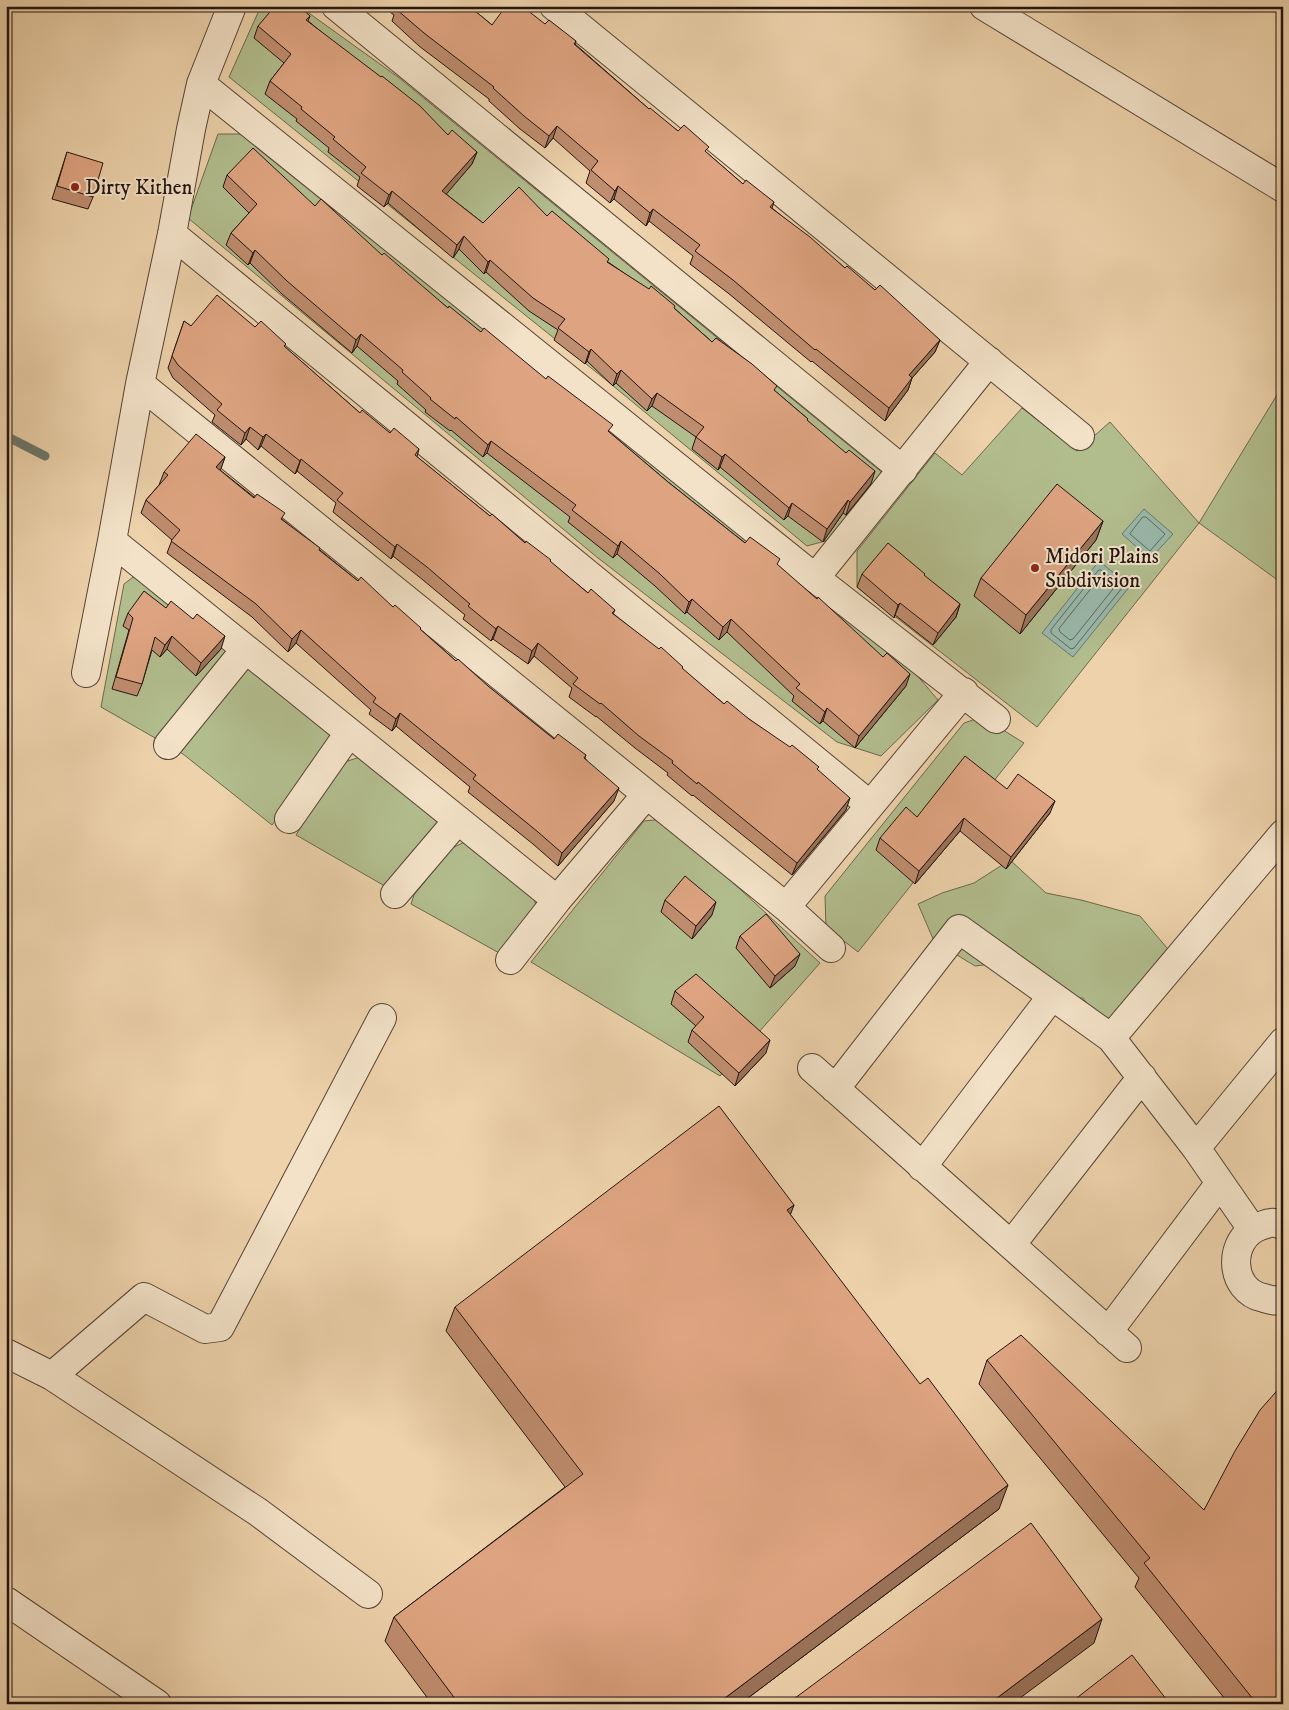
<svg xmlns="http://www.w3.org/2000/svg" width="1289" height="1710" font-family="'IM FELL DW Pica',serif">
<rect width="100%" height="100%" fill="#edd2ab"/>
<filter id="stains"><feTurbulence type="fractalNoise" baseFrequency=".004" numOctaves="4"/><feColorMatrix values="0 0 0 0 .2 0 0 0 0 .09 0 0 0 0 .02 0 0 0 .5 -.17"/></filter>
<radialGradient id="worn" r=".72"><stop offset=".6" stop-color="#630" stop-opacity="0"/><stop offset="1" stop-color="#630" stop-opacity=".3"/></radialGradient>
<path fill="#b2bd8e" stroke="#6a694f" d="M261,6H299L398,77L884,474L836,538L807,546L606,380L229,77Z
M218,134H243L892,646L938,700L881,756L837,742L598,558L188,218Z
M1283,385V584L1199,523L1037,727L857,587V551L935,453L962,475L1022,408L1077,451L1110,422L1199,523Z
M145,568L244,669L256,667L332,727L329,749L272,825L183,754L101,707L124,584Z
M982,717L1024,743L858,952L826,927L825,896L964,723Z
M367,755L434,806L438,823L390,889L296,835L341,763Z
M664,819L820,963L720,1076L531,962L644,821Z
M471,839L529,882L538,912L501,954L411,904L414,895L452,848Z
M1010,860L1046,893L1081,900L1140,916L1183,967L1104,1029L1083,998L1033,997L1008,962L975,966L934,941L918,904L942,893L974,883Z"/>
<path fill="#99b8aa" stroke="#6a776c" d="M1144,509L1173,534L1150,559L1122,534Z
M1099,561L1130,586L1073,657L1042,633Z"/>
<g fill="none" stroke-linecap="round" stroke-linejoin="round">
<path stroke="#5e665d" stroke-width="1" d="M1143,517H1146L1165,534L1150,551L1130,534Z
M1099,570H1101L1121,585L1122,588L1074,648L1071,649L1051,633V630Z
M1099,579H1103L1112,586L1113,589L1073,639L1070,640L1060,632L1059,629Z"/>
<path stroke="#6a776c" stroke-width="9" d="M6,436L45,456"/>
<g stroke="#564437" stroke-width="30">
<path id="street" d="M336,6L903,470
M554,6L1080,436
M984,6L1283,188
M201,84L815,578L996,719
M172,234L870,805
M140,384L786,907L831,948
M112,541L557,900
M815,578L989,361
M86,673L112,541L140,384L172,234L191,129L201,84L232,6
M168,745L245,650
M289,819L349,733
M395,894L458,820
M786,907L964,692
M510,960L557,900L646,795
M1111,1038L1283,834
M812,1068L1127,1348
M835,1089L959,929L1111,1038L1196,1148L1252,1229
M1196,1148L1283,1042
M922,1167L1052,996
M1283,1225C1279,1224 1275,1222 1271,1223C1268,1223 1264,1225 1260,1226C1227,1238 1228,1291 1264,1298C1271,1300 1276,1302 1283,1299
M1011,1245L1142,1077
M1108,1332L1220,1183
M6,1353L52,1376L258,1512L368,1594
M52,1376L144,1297L205,1329L220,1327L382,1018
M6,1601L157,1704"/>
</g>
<use href="#street" stroke="#f3e2c8" stroke-width="28"/>
</g>
<path fill="#bf8d6f" stroke="#231510" d="M382,6H469L492,25L545,24L576,41L575,44L649,109L707,153L743,184L774,202L772,208L845,268L875,290L940,340L935,352L912,378L908,390L885,421L812,361L811,362L728,293L690,264L693,256L649,221L646,226L614,199L610,203L586,183L590,171L553,138L545,148L520,129L489,101V99L419,46L392,21L394,15Z
M310,16L308,21L448,135L477,152L472,164L446,194L483,223L547,216L608,262L674,308L712,342L775,391L808,419L807,420L871,484L846,515L843,513L823,542L788,516L784,520L720,467L718,470L692,449L696,437L652,406L647,411L616,383L613,386L587,361L585,364L554,340L558,330L529,311L486,272L484,274L459,249L453,258L388,203L384,207L357,186L360,177L328,152L329,148L296,121L297,119L265,94L270,81L284,63L254,38L258,26Z
M67,152L93,197L88,209L52,199Z
M227,175L315,206L382,255L448,308L481,332L610,433L668,482L745,543L778,566L906,686L855,748L823,721L820,724L792,701L794,696L727,632L719,640L687,612L685,614L655,586L617,554L613,558L568,522L570,517L487,453L483,457L451,430L450,431L425,412L426,410L397,384L398,381L357,346L352,353L282,294L250,263L248,265L226,245L231,233L249,213L223,187Z
M184,321L191,326L255,327L285,347L360,413L390,433L419,449L417,457L490,516L550,562L588,593L615,610L613,614L682,669L724,704L749,719L818,770L846,810L792,875L693,795L692,796L667,775L668,773L635,748L596,716V717L569,697L572,688L534,656L528,664L493,639L491,641L463,619L465,615L423,580L393,556L391,559L333,512L336,503L297,471L295,474L261,446L258,450L246,439L241,445L212,422L215,415L173,378L168,368Z
M225,457L220,470L283,520L358,581L393,607L421,630L456,661L554,739L586,755L585,758L614,801L558,866L533,844L468,792L470,787L396,726L392,731L369,714L371,710L296,643L288,652L252,617L167,553L172,540L141,513L146,500L159,485L164,472Z
M1103,521L1096,540L1020,634L974,596L981,578Z
M862,574L924,576L960,604L956,617L933,645L895,615L894,618L857,587Z
M128,613L221,649L196,676L167,649L160,657L152,650L142,684L137,696L112,689L129,630L123,626Z
M1007,789L1050,813L1006,869L960,831L915,884L876,850L880,838L917,817Z
M665,900L712,915L692,939L661,912Z
M740,936L795,966L770,988L736,948Z
M675,991L766,1053L735,1086L688,1042L692,1030L696,1026L671,1004Z
M794,1205L790,1214L999,1509L740,1704H432L385,1641L394,1617L565,1487L446,1331L455,1307Z
M987,1360L1204,1510L1283,1384V1704H1229L1135,1587L1139,1578L979,1384Z"/>
<path fill="#9b735a" stroke="#231510" d="M557,126L553,138L545,148L549,136Z
M477,152L472,164L438,204L442,191Z
M618,186L614,199L610,203L615,191Z
M392,191L388,203L384,207L389,195Z
M653,209L649,221L646,226L650,213Z
M464,236L459,249L453,258L457,245Z
M255,250L250,263L248,265L253,253Z
M490,260L486,272L484,274L488,262Z
M361,334L357,346L352,353L356,340Z
M940,340L935,352L912,378L908,390L885,421L889,408L909,375Z
M591,349L587,361L585,364L589,352Z
M621,370L616,383L613,386L617,374Z
M657,393L652,406L647,411L652,399Z
M250,427L246,439L241,445L245,433Z
M266,434L261,446L258,450L263,437Z
M491,441L487,453L483,457L488,445Z
M725,454L720,467L718,470L722,457Z
M225,457L221,469L212,480L216,467Z
M301,459L297,471L295,474L300,461Z
M875,471L871,484L846,515L850,502Z
M848,500L843,513L823,542L827,529Z
M792,503L788,516L784,520L789,508Z
M1103,521L1096,540L1020,634L1026,615Z
M621,541L617,554L613,558L618,546Z
M397,544L393,556L391,559L395,547Z
M692,599L687,612L685,614L689,602Z
M900,603L895,615L894,618L898,605Z
M960,604L956,617L933,645L938,633Z
M731,619L727,632L719,640L723,627Z
M498,626L493,639L491,641L496,629Z
M301,630L296,643L288,652L292,639Z
M172,636L167,649L160,657L165,645Z
M225,636L221,649L196,676L201,663Z
M538,643L534,656L528,664L532,651Z
M910,674L906,686L855,748L859,736Z
M827,708L823,721L820,724L825,712Z
M400,713L396,726L392,731L396,719Z
M619,788L614,801L558,866L562,853Z
M850,798L846,810L792,875L797,863Z
M1055,801L1050,813L1006,869L1011,857Z
M964,818L960,831L915,884L919,871Z
M716,902L712,915L692,939L696,926Z
M800,954L795,966L770,988L775,976Z
M770,1040L766,1053L735,1086L739,1073Z
M794,1205L785,1229L787,1210Z
M1008,1485L999,1509L740,1704H717Z
M1102,1619L1094,1643L1012,1704H989Z
M483,1698L481,1704H475Z
M1283,1699L1282,1704H1276Z"/>
<path fill="#dea481" stroke="#231510" d="M275,6H299L310,16L306,20L381,77L382,76L420,106L448,135L452,130L477,152L442,191L483,223L519,187L547,216L552,211L609,259L607,262L649,289L651,286L675,306L674,308L712,342L716,338L752,364L777,386L774,390L808,419L807,420L846,453L849,450L875,471L850,502L848,500L827,529L792,503L789,508L725,454L722,457L696,437L704,427L657,393L652,399L621,370L617,374L591,349L589,352L558,328L565,319L533,298L490,260L488,262L464,236L457,245L392,191L389,195L361,173L366,167L333,139L335,137L301,109L302,107L270,81L291,54L258,26Z
M398,6H469L492,25L506,6H522L545,24L549,20L576,41L574,44L649,109L650,108L678,131L684,125L709,147L705,151L743,184L746,180L774,202L770,207L810,237L845,268L847,266L875,290L880,285L940,340L909,375L912,378L889,408L816,349L815,350L733,280L695,251L700,245L653,209L650,213L618,186L615,191L591,170L598,161L557,126L549,136L524,116L493,88L494,87L424,33L396,9Z
M253,148L315,206L321,199L382,255L384,253L448,308L449,306L481,332L484,328L546,379L548,376L613,425L608,431L668,482L745,543L750,537L780,559L777,564L817,599L818,597L883,657L887,653L910,674L859,736L827,708L825,712L796,688L800,684L731,619L723,627L692,599L689,602L660,574L621,541L618,546L572,510L576,505L491,441L488,445L456,417L455,419L430,399L431,398L402,372L403,370L361,334L356,340L287,281L255,250L253,253L231,233L257,204L227,175Z
M67,152L103,163L93,197L57,186Z
M217,295L255,327L261,321L286,344L284,346L360,413L362,410L390,433L394,428L419,449L415,455L490,516L492,514L525,543L526,541L551,560L550,561L588,593L591,589L615,610L612,613L659,649L661,647L683,667L682,668L724,704L727,701L749,719L790,747L792,745L819,767L817,769L850,798L797,863L698,782L697,784L672,763L673,761L639,736L601,703L600,704L573,684L578,678L538,643L532,651L498,626L496,629L468,606L470,604L427,567L397,544L395,547L337,500L343,493L301,459L300,461L266,434L263,437L250,427L245,433L217,410L222,404L178,365L172,356L184,321L191,326Z
M196,434L225,457L216,467L254,498L257,494L285,513L281,519L320,548L319,550L358,581L361,577L393,607L395,605L421,628L420,629L456,661L458,659L488,686L554,739L558,734L586,755L584,758L619,788L562,853L538,832L473,779L476,775L400,713L396,719L373,702L376,698L301,630L292,639L256,604L171,541L180,530L146,500L168,475L164,472Z
M1057,484L1103,521L1026,615L981,578Z
M888,543L925,574L924,575L960,604L938,633L900,603L898,605L862,574Z
M144,591L166,608L171,601L193,619L197,614L225,636L201,663L172,636L165,645L155,637L142,684L116,677L133,618L128,613Z
M965,756L1007,789L1018,774L1055,801L1011,857L964,818L919,871L880,838L906,807L917,817Z
M685,876L716,902L696,926L665,900Z
M766,914L800,954L775,976L740,936Z
M696,974L770,1040L739,1073L692,1030L704,1017L675,991Z
M719,1106L794,1205L787,1210L920,1384L928,1378L1008,1485L717,1704H487L483,1698L475,1704H459L394,1617L583,1474L455,1307Z
M1021,1335L1204,1510L1235,1451L1260,1410L1283,1384V1699L1276,1704H1257L1144,1563L1150,1558L987,1360Z
M1031,1523L1102,1619L989,1704H787Z
M1132,1655L1170,1704H1069Z"/>
<g fill="#8f2418" stroke="#f3e2c8" stroke-width="2">
<circle cx="75" cy="187" r="5"/>
<circle cx="1035" cy="568" r="5"/>
</g>
<g text-anchor="middle" stroke-width="4" stroke-linejoin="round" paint-order="stroke">
<g font-size="21" fill="#231510" stroke="#f3e2c8" text-anchor="start">
<text x="85" y="194">Dirty Kithen</text>
<text x="1045" y="563">Midori Plains<tspan x="1045" dy="24">Subdivision</tspan></text>
</g>
</g>
<rect width="1289" height="1710" fill="none" stroke="#edd2ab" stroke-width="25"/>
<rect x="8" y="8" width="1274" height="1695" fill="none" stroke="#231510" stroke-width="2.5"/>
<rect x="12" y="12" width="1264" height="1685" fill="none" stroke="#231510"/>
<rect width="100%" height="100%" filter="url(#stains)"/>
<rect width="100%" height="100%" fill="url(#worn)"/>
</svg>
